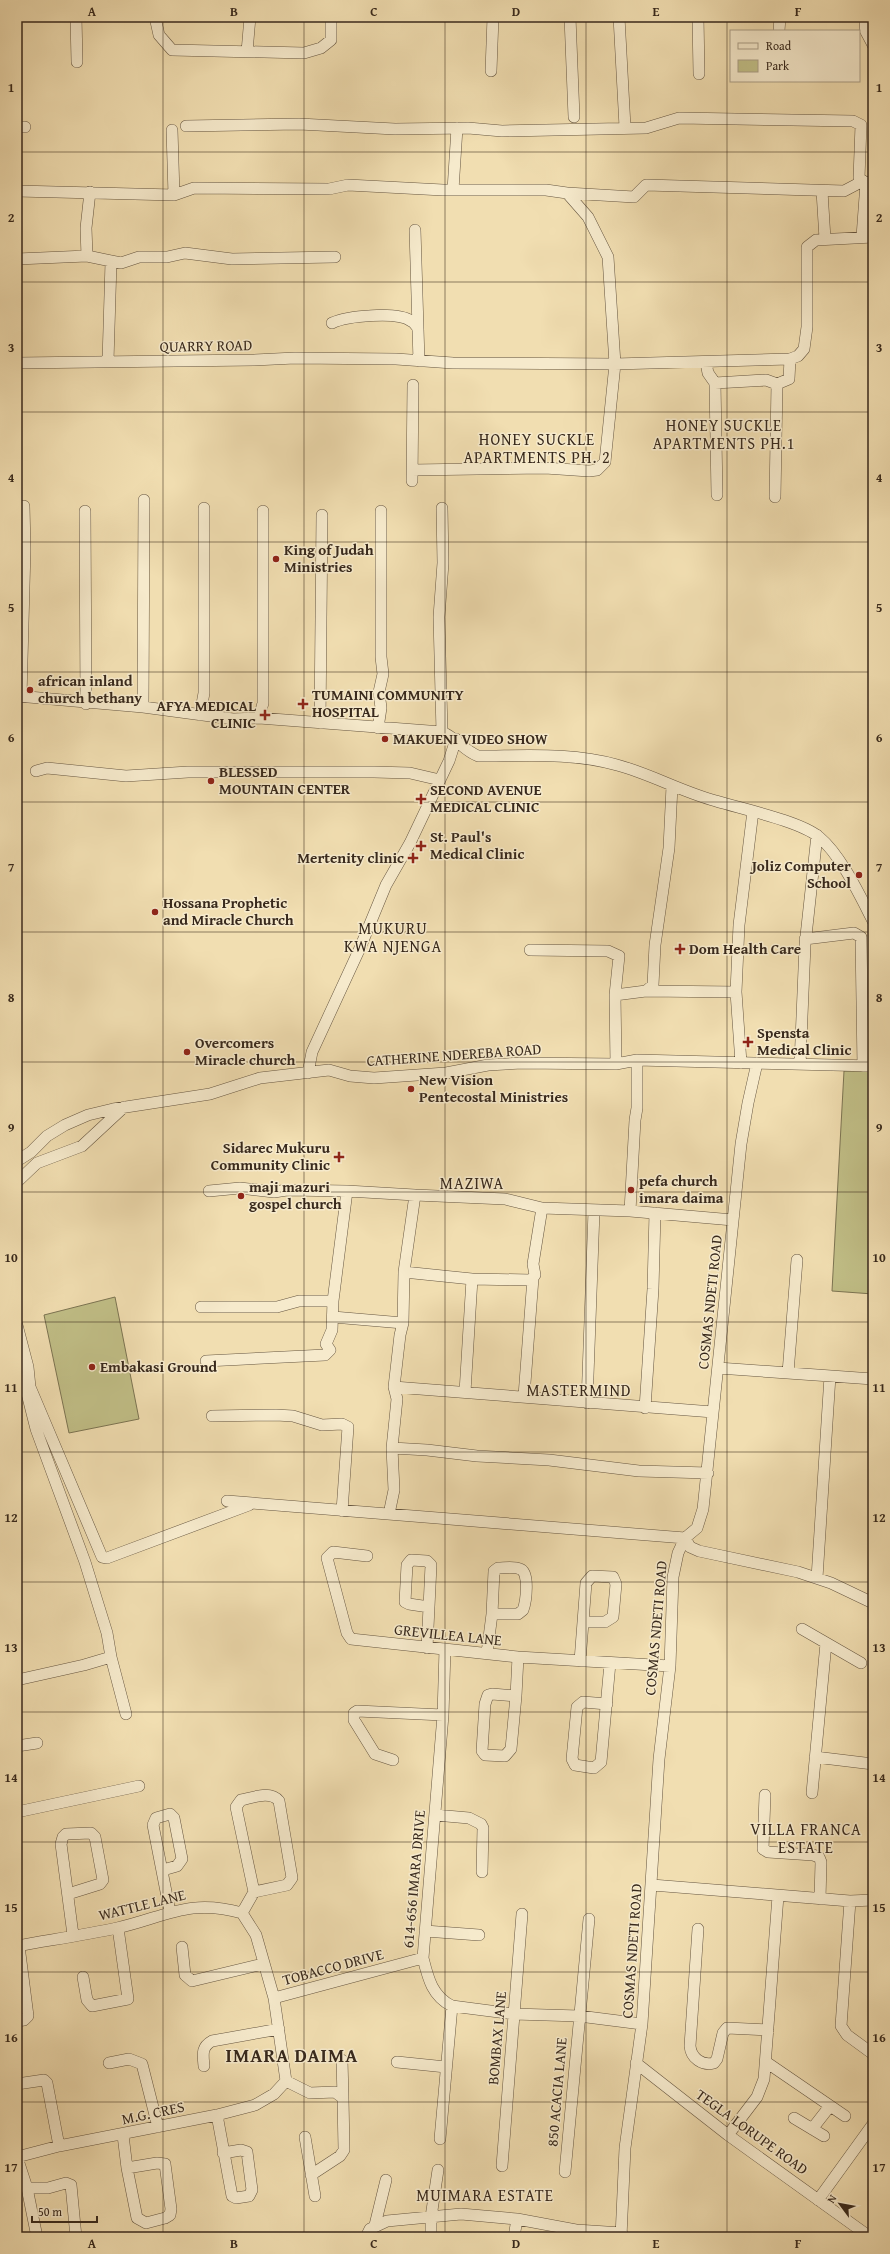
<svg xmlns="http://www.w3.org/2000/svg" width="890" height="2254" font-family="'Gentium Book Plus',serif">
<rect width="100%" height="100%" fill="#f1deb1"/>
<filter id="stains"><feTurbulence type="fractalNoise" baseFrequency=".005" numOctaves="4"/><feColorMatrix values="0 0 0 0 .2 0 0 0 0 .09 0 0 0 0 .02 0 0 0 .5 -.17"/></filter>
<radialGradient id="worn" r=".72"><stop offset=".6" stop-color="#630" stop-opacity="0"/><stop offset="1" stop-color="#630" stop-opacity=".3"/></radialGradient>
<path fill="#c1bf87" stroke="#7c7452" d="M873,1070V1294L832,1291L844,1071Z
M115,1297L139,1419L69,1433L44,1315Z"/>
<g fill="none" stroke-linecap="round" stroke-linejoin="round">
<g stroke="#665641" stroke-width="12">
<path id="minor" d="M76,17L77,62
M155,17L159,35L172,50L304,53L321,48L331,40V17
M570,17L574,117
M619,17L625,127
M698,17L699,74
M866,17L865,30L873,45
M779,31L780,17
M247,52L250,17
M491,71L493,17
M186,126L299,124L395,129L468,128L502,131L646,128L679,118L853,121L861,125L859,178L866,183L873,182
M17,127H25
M172,130L174,195
M453,190L457,128
M17,191L174,195L194,188L329,189L348,185L443,190H546L567,193L588,217L608,257L615,364L605,462L597,470L589,471L545,468L412,470
M822,191L825,239
M567,193L634,197L646,185L844,191L863,181
M415,230L419,361
M862,237L866,183
M87,256L86,228L90,192
M17,259L87,256L121,263L139,257H167L185,253L232,259L335,257
M332,323C347,316 397,311 411,321C414,322 416,326 418,328
M108,361L111,262
M17,363L254,360L295,358L396,359L453,363L615,364L790,359L798,356L804,349L807,327V247L816,240L873,237
M706,363L708,373L715,383L717,495
M715,383L766,380L777,384
M412,481L413,385
M775,497L777,384L789,379L790,359
M85,511L86,704
M17,696L143,707L233,719L259,718L442,732C457,738 463,750 478,756C524,756 572,752 617,765C651,774 682,792 716,801C742,809 800,821 819,837C841,855 860,896 873,921
M21,697L25,549L24,506
M143,707L144,500
M200,715L204,693V508
M259,718L263,703V511
M320,723L322,515
M378,728L381,708L379,692L383,674L381,657V511
M442,732L439,617L443,563L442,508
M36,771L47,768L126,776L188,772H374L410,773L440,780
M805,939L854,933L861,937L863,1066
M530,950L608,951L619,956L615,995
M646,991L736,992
M741,1063L736,992L739,925L753,811
M616,1064L615,995L646,991L653,985L655,945L669,848L672,786
M800,1064L805,945L817,835
M308,1073L312,1052L360,948L386,885L410,843L449,761L456,739
M17,1161L31,1152L47,1136L65,1125L88,1115L113,1109L210,1094L260,1078L329,1070L350,1076L374,1078L446,1073L488,1065L522,1063L616,1064L637,1060L873,1066
M17,1182L37,1163L82,1146L124,1107
M209,1191L240,1188L274,1192L287,1190L347,1191
M630,1211L635,1120L637,1108V1060
M404,1272L472,1279
M201,1307H277L299,1301H333
M333,1317L403,1323
M17,1325L28,1367L30,1387L102,1557L107,1558L249,1505
M17,1354L36,1429L85,1562L107,1633L111,1657L84,1665L17,1680
M206,1361L325,1355L330,1350L326,1344L332,1330L333,1301L347,1191L415,1195
M718,1368L873,1379
M788,1373L797,1260
M394,1387L713,1412
M465,1392L472,1279L531,1280L535,1275L533,1264L542,1208
M524,1396L533,1278
M587,1403L594,1211
M645,1408L653,1289L655,1213
M212,1416L276,1415L293,1416L322,1425L342,1424L348,1427L342,1511
M392,1448L427,1450L477,1456L549,1460L639,1471L708,1473
M227,1501L685,1538L690,1547L699,1551L798,1572L831,1583L873,1603
M389,1514L394,1490L392,1448L397,1399L394,1387L400,1335L403,1323L404,1272L415,1195L505,1199L542,1208L630,1211L733,1220
M367,1556L333,1552L327,1558L347,1633L351,1639L518,1657L670,1666
M411,1560L427,1561L431,1565L429,1607L409,1604L405,1602L407,1565Z
M817,1578L830,1376
M802,1629L861,1663
M427,1648L429,1607
M445,1649L443,1715L423,1958C428,1978 432,1996 452,2006L514,2014L579,2016L642,2024
M487,1653L492,1614L494,1571L498,1568C504,1568 514,1566 520,1569C530,1572 526,1602 523,1610L518,1614H492
M111,1657L126,1714
M580,1661L586,1583L592,1576L613,1577L616,1584L613,1617L605,1622H583
M492,1694L516,1696L511,1749L505,1756L485,1755L482,1751L485,1704L488,1695Z
M516,1696L518,1657
M607,1704L583,1702L577,1707L572,1759L575,1765L594,1768L601,1762L610,1663
M17,1746L37,1743
M815,1757L873,1764
M393,1760L375,1754L354,1720V1713L357,1711L443,1715
M812,1793L826,1643
M765,1795L763,1849L768,1852L813,1855L819,1857L821,1862L820,1899
M17,1812L139,1786
M435,1815L469,1818L481,1824L483,1828L482,1872
M163,1870L177,1866L182,1859L174,1818L170,1814L156,1818L153,1825L170,1912
M652,1885L850,1901L873,1900
M68,1894L100,1884L103,1880L95,1837L91,1833L66,1834L63,1837L61,1844L73,1935
M850,1901L841,2026L847,2035L873,2054
M242,1913L254,1892L236,1807L241,1800C252,1798 270,1790 279,1801L292,1878L287,1885L254,1892
M698,1929L690,2046C691,2058 702,2066 714,2063L717,2059L723,2033L727,2028L768,2030
M425,1931L479,1935
M17,1946C50,1940 84,1935 117,1928C166,1917 188,1898 242,1913L256,1935L274,1998L286,2081
M182,1947L185,1975L192,1981L263,1964
M83,1977L87,2000L92,2006L128,1999L118,1928
M274,1998L423,1958
M17,2021L24,2020L28,2016L19,1946
M342,2060L343,2098
M397,2062L446,2067
M766,2062L845,2116
M109,2063L129,2059L142,2064L158,2127
M636,2063L728,2135L870,2237
M204,2066C203,2055 201,2047 212,2041L279,2029
M286,2081L310,2093L335,2092L343,2098L344,2150L340,2156L311,2175
M17,2084L44,2080L47,2083L59,2146
M217,2115L232,2196L236,2198L249,2196L252,2190L247,2152L241,2150L223,2153
M794,2118L824,2136
M812,2129L830,2106
M123,2135L127,2168L137,2218L146,2223L165,2218L170,2215L171,2209L165,2164L157,2163L127,2168
M728,2135L757,2097L764,2079L778,1896
M305,2137L315,2196
M440,2139L452,2006
M17,2157L59,2146L217,2115L255,2105L274,2094L286,2081
M17,2157L27,2188L37,2237
M502,2166L522,1914
M565,2172L589,1919
M27,2188H48L66,2183L71,2185L76,2237
M818,2200L873,2124
M375,2225L386,2180
M366,2237L370,2229L387,2221L461,2214L517,2219L576,2230L622,2233
M431,2237V2217L438,2170
M514,2237L517,2219
M621,2237L625,2148L642,2024L659,1759L670,1666L673,1577L678,1553L685,1538L697,1528L703,1509L741,1144L748,1103L757,1063"/>
</g>
<use href="#minor" stroke="#f6eacc" stroke-width="11"/>
</g>
<path fill="none" stroke="#38291c" stroke-width="1" stroke-opacity="0.55" d="M163,17V2237M304,17V2237M445,17V2237M586,17V2237M727,17V2237M17,152H873M17,282H873M17,412H873M17,542H873M17,672H873M17,802H873M17,932H873M17,1062H873M17,1192H873M17,1322H873M17,1452H873M17,1582H873M17,1712H873M17,1842H873M17,1972H873M17,2102H873"/>
<g fill="#8f2418" stroke="#f6eacc" stroke-width="1.5">
<circle cx="276" cy="559" r="4"/>
<circle cx="30" cy="690" r="4"/>
<path d="M301 698h4v4h4v4h-4v4h-4v-4h-4v-4h4z"/>
<path d="M263 709h4v4h4v4h-4v4h-4v-4h-4v-4h4z"/>
<circle cx="385" cy="739" r="4"/>
<circle cx="211" cy="781" r="4"/>
<path d="M419 793h4v4h4v4h-4v4h-4v-4h-4v-4h4z"/>
<path d="M419 840h4v4h4v4h-4v4h-4v-4h-4v-4h4z"/>
<path d="M411 852h4v4h4v4h-4v4h-4v-4h-4v-4h4z"/>
<circle cx="859" cy="875" r="4"/>
<circle cx="155" cy="912" r="4"/>
<path d="M678 943h4v4h4v4h-4v4h-4v-4h-4v-4h4z"/>
<path d="M746 1036h4v4h4v4h-4v4h-4v-4h-4v-4h4z"/>
<circle cx="187" cy="1052" r="4"/>
<circle cx="411" cy="1089" r="4"/>
<path d="M337 1151h4v4h4v4h-4v4h-4v-4h-4v-4h4z"/>
<circle cx="631" cy="1190" r="4"/>
<circle cx="241" cy="1196" r="4"/>
<circle cx="92" cy="1367" r="4"/>
</g>
<g text-anchor="middle" stroke-width="3" stroke-linejoin="round" paint-order="stroke">
<g font-size="15" fill="#38291c" stroke="#f6eacc">
<text transform="translate(206 346) rotate(-1)" y="5">QUARRY ROAD</text>
<text transform="translate(454 1055) rotate(-4)" y="5">CATHERINE NDEREBA ROAD</text>
<text transform="translate(710 1302) rotate(-84)" y="5">COSMAS NDETI ROAD</text>
<text transform="translate(656 1628) rotate(-85)" y="5">COSMAS NDETI ROAD</text>
<text transform="translate(448 1635) rotate(6)" y="5">GREVILLEA LANE</text>
<text transform="translate(414 1879) rotate(-85)" y="5">614-656 IMARA DRIVE</text>
<text transform="translate(142 1905) rotate(-14)" y="5">WATTLE LANE</text>
<text transform="translate(632 1951) rotate(-86)" y="5">COSMAS NDETI ROAD</text>
<text transform="translate(333 1967) rotate(-15)" y="5">TOBACCO DRIVE</text>
<text transform="translate(497 2038) rotate(-85)" y="5">BOMBAX LANE</text>
<text transform="translate(557 2092) rotate(-85)" y="5">850 ACACIA LANE</text>
<text transform="translate(153 2113) rotate(-12)" y="5">M.G. CRES</text>
<text transform="translate(752 2132) rotate(36)" y="5">TEGLA LORUPE ROAD</text>
</g>
<g font-size="15" font-weight="bold" fill="#38291c" stroke="#f6eacc" text-anchor="start">
<text x="284" y="555">King of Judah<tspan x="284" dy="17">Ministries</tspan></text>
<text x="38" y="686">african inland<tspan x="38" dy="17">church bethany</tspan></text>
<text x="312" y="700">TUMAINI COMMUNITY<tspan x="312" dy="17">HOSPITAL</tspan></text>
<text x="256" y="711" text-anchor="end">AFYA MEDICAL<tspan x="256" dy="17">CLINIC</tspan></text>
<text x="393" y="744">MAKUENI VIDEO SHOW</text>
<text x="219" y="777">BLESSED<tspan x="219" dy="17">MOUNTAIN CENTER</tspan></text>
<text x="430" y="795">SECOND AVENUE<tspan x="430" dy="17">MEDICAL CLINIC</tspan></text>
<text x="430" y="842">St. Paul's<tspan x="430" dy="17">Medical Clinic</tspan></text>
<text x="404" y="863" text-anchor="end">Mertenity clinic</text>
<text x="851" y="871" text-anchor="end">Joliz Computer<tspan x="851" dy="17">School</tspan></text>
<text x="163" y="908">Hossana Prophetic<tspan x="163" dy="17">and Miracle Church</tspan></text>
<text x="689" y="954">Dom Health Care</text>
<text x="757" y="1038">Spensta<tspan x="757" dy="17">Medical Clinic</tspan></text>
<text x="195" y="1048">Overcomers<tspan x="195" dy="17">Miracle church</tspan></text>
<text x="419" y="1085">New Vision<tspan x="419" dy="17">Pentecostal Ministries</tspan></text>
<text x="330" y="1153" text-anchor="end">Sidarec Mukuru<tspan x="330" dy="17">Community Clinic</tspan></text>
<text x="639" y="1186">pefa church<tspan x="639" dy="17">imara daima</tspan></text>
<text x="249" y="1192">maji mazuri<tspan x="249" dy="17">gospel church</tspan></text>
<text x="100" y="1372">Embakasi Ground</text>
</g>
<g font-size="16" letter-spacing="1" fill="#38291c" stroke="#f6eacc">
<text x="724" y="431">HONEY SUCKLE<tspan x="724" dy="18">APARTMENTS PH.1</tspan></text>
<text x="537" y="445">HONEY SUCKLE<tspan x="537" dy="18">APARTMENTS PH. 2</tspan></text>
<text x="393" y="934">MUKURU<tspan x="393" dy="18">KWA NJENGA</tspan></text>
<text x="472" y="1189">MAZIWA</text>
<text x="579" y="1396">MASTERMIND</text>
<text x="806" y="1835">VILLA FRANCA<tspan x="806" dy="18">ESTATE</tspan></text>
<text x="485" y="2201">MUIMARA ESTATE</text>
</g>
<g font-size="19" font-weight="bold" letter-spacing="1" fill="#38291c" stroke="#f6eacc">
<text x="292" y="2062">IMARA DAIMA</text>
</g>
</g>
<rect width="890" height="2254" fill="none" stroke="#f1deb1" stroke-width="44"/>
<rect x="730" y="30" width="130" height="52" fill="#f6eacc" stroke="#aa9d86"/>
<rect x="738" y="43" width="20" height="6" fill="#f6eacc" stroke="#aa9d86"/>
<text x="766" y="50" font-size="12" fill="#38291c">Road</text>
<rect x="738" y="60" width="20" height="12" fill="#c1bf87" stroke="#aa9d86"/>
<text x="766" y="70" font-size="12" fill="#38291c">Park</text>
<g transform="translate(840 2204) rotate(302)" stroke="#f6eacc" stroke-width="3" paint-order="stroke">
<path d="M0-3L7 15L0 10L-7 15Z" fill="#38291c"/>
<text y="-6" font-size="11" font-weight="bold" text-anchor="middle" fill="#38291c">N</text>
</g>
<path d="M32 2216v6h65v-6" fill="none" stroke="#38291c" stroke-width="2"/>
<text x="38" y="2216" font-size="12" fill="#38291c" stroke="#f6eacc" stroke-width="3" paint-order="stroke">50 m</text>
<rect x="22" y="22" width="846" height="2210" fill="none" stroke="#38291c" stroke-width="1.5"/>
<g font-size="13" text-anchor="middle" font-weight="bold" fill="#38291c">
<text x="92" y="16">A</text>
<text x="234" y="16">B</text>
<text x="374" y="16">C</text>
<text x="516" y="16">D</text>
<text x="656" y="16">E</text>
<text x="798" y="16">F</text>
<text x="11" y="92">1</text>
<text x="879" y="92">1</text>
<text x="11" y="222">2</text>
<text x="879" y="222">2</text>
<text x="11" y="352">3</text>
<text x="879" y="352">3</text>
<text x="11" y="482">4</text>
<text x="879" y="482">4</text>
<text x="11" y="612">5</text>
<text x="879" y="612">5</text>
<text x="11" y="742">6</text>
<text x="879" y="742">6</text>
<text x="11" y="872">7</text>
<text x="879" y="872">7</text>
<text x="11" y="1002">8</text>
<text x="879" y="1002">8</text>
<text x="11" y="1132">9</text>
<text x="879" y="1132">9</text>
<text x="11" y="1262">10</text>
<text x="879" y="1262">10</text>
<text x="11" y="1392">11</text>
<text x="879" y="1392">11</text>
<text x="11" y="1522">12</text>
<text x="879" y="1522">12</text>
<text x="11" y="1652">13</text>
<text x="879" y="1652">13</text>
<text x="11" y="1782">14</text>
<text x="879" y="1782">14</text>
<text x="11" y="1912">15</text>
<text x="879" y="1912">15</text>
<text x="11" y="2042">16</text>
<text x="879" y="2042">16</text>
<text x="11" y="2172">17</text>
<text x="879" y="2172">17</text>
<text x="92" y="2248">A</text>
<text x="234" y="2248">B</text>
<text x="374" y="2248">C</text>
<text x="516" y="2248">D</text>
<text x="656" y="2248">E</text>
<text x="798" y="2248">F</text>
</g>
<rect width="100%" height="100%" filter="url(#stains)"/>
<rect width="100%" height="100%" fill="url(#worn)"/>
</svg>
